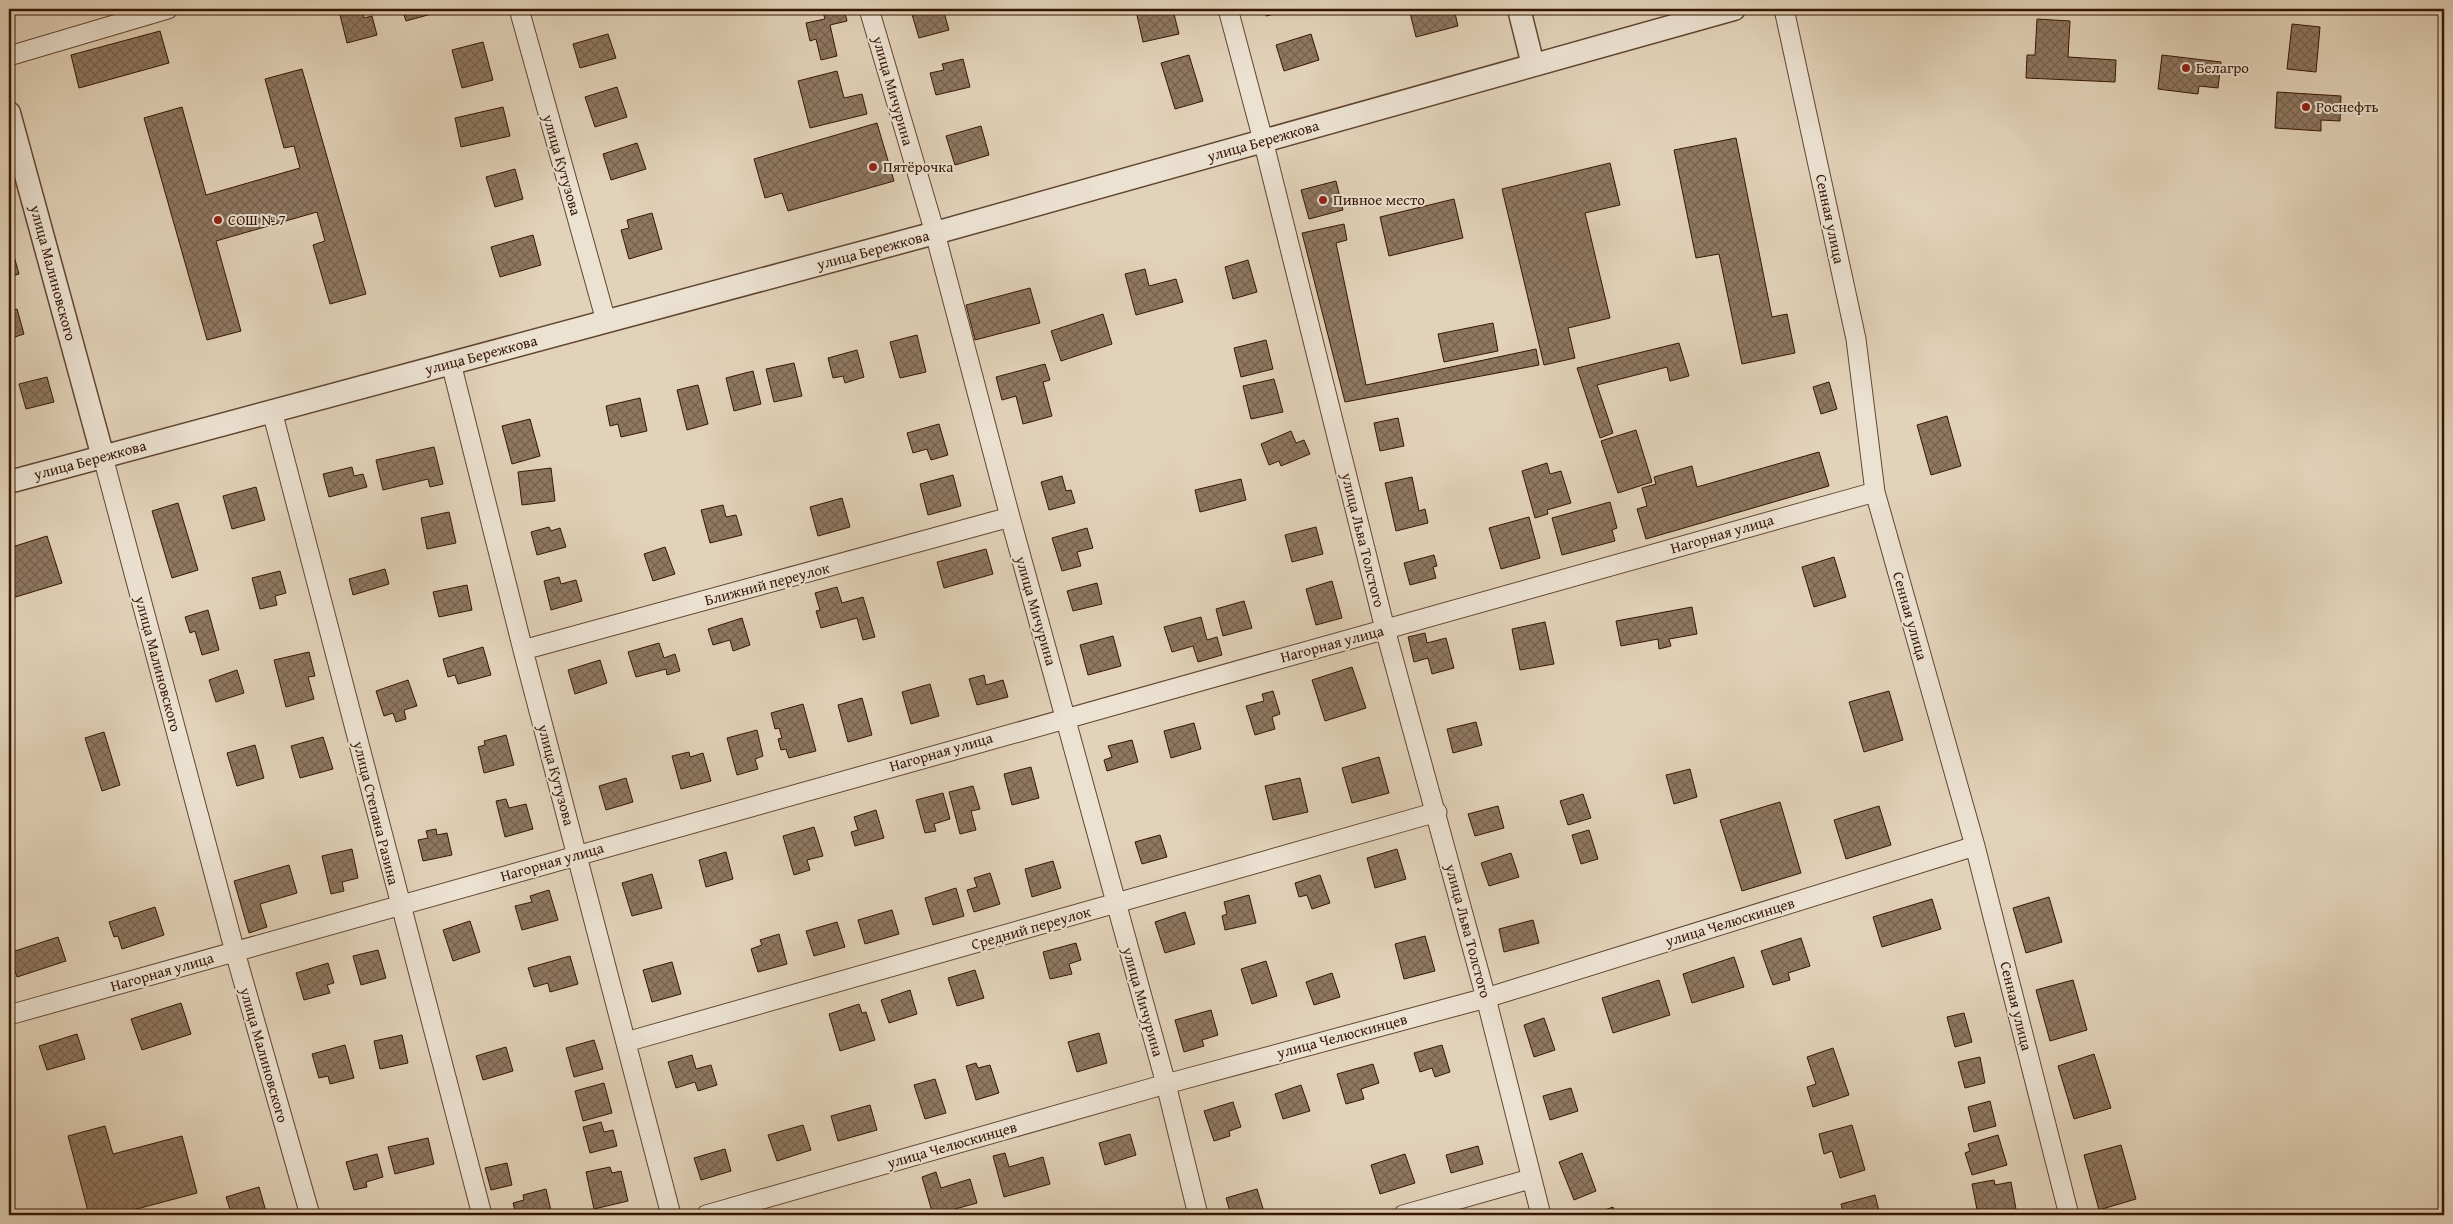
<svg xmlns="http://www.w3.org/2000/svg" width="2453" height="1224" font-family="'Gentium Book Plus',serif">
<defs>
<pattern id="building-cross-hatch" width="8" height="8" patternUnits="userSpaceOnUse" patternTransform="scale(1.25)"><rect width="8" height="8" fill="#8f7862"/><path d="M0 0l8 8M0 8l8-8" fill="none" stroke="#76614f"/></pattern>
</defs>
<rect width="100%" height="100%" fill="#e2d2b9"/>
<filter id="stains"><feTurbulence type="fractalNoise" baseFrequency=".004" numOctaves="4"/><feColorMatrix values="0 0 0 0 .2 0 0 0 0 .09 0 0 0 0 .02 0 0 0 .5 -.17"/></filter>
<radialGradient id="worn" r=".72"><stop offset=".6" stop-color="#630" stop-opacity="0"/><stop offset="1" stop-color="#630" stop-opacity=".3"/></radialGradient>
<path fill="url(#building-cross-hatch)" stroke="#361603" d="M346,9H362L364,18L372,16L377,35L347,43L339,11Z
M402,9H434L435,13L406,21Z
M822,9H844L847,21L830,25L837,56L821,60L816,39L810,41L806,23L825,19Z
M921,9H943L949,30L919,38L911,11Z
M1148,9H1155L1157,14L1173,10L1179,34L1143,42L1136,11Z
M1265,9H1294L1266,16Z
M1409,9H1454L1458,26L1416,37Z
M2037,19L2070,21L2068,57L2116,60L2115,82L2026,78L2027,55H2035Z
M2292,24L2320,27L2316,72L2287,69Z
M160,31L169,63L79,88L71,55Z
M608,34L616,58L580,68L573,44Z
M1311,34L1319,60L1284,71L1276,45Z
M483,42L493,80L462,88L452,50Z
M1189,55L1203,101L1175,109L1161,63Z
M2162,55L2221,62L2218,88L2199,86L2198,94L2158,89Z
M963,59L970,87L936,95L930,73L944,70L942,64Z
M302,69L366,294L330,304L313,245L325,241L317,212L216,241L241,331L207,340L144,118L182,107L206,195L300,168L294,146L284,148L265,79Z
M837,71L844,98L862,94L867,114L810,128L798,81Z
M617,87L627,117L595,127L585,97Z
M2277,92L2341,96L2340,121L2321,120V131L2275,128Z
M503,107L510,136L461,147L455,118Z
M877,123L894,181L788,211L782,193L765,198L754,159Z
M981,126L989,155L955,165L946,136Z
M1736,138L1772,317L1787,314L1795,353L1742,364L1719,254L1696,258L1674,150Z
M637,143L646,169L611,180L603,154Z
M1610,163L1620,205L1585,213L1610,318L1568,328L1575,358L1544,365L1502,189Z
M515,169L523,199L495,207L486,177Z
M1336,181L1343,210L1309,219L1301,190Z
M1454,199L1463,238L1389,256L1380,217Z
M652,213L662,249L629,259L621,230L629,228L627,220Z
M1344,224L1347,240L1336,243L1366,385L1536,349L1539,365L1345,402L1302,233Z
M533,235L541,265L500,277L491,247Z
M14,256L19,274L9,277V258Z
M1248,260L1257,292L1233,299L1225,267Z
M1145,269L1149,286L1176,279L1183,302L1136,315L1125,274Z
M1030,288L1040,323L975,340L966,305Z
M17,309L24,334L9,339V312Z
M1103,314L1112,344L1061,361L1051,331Z
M1493,323L1498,351L1444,362L1438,334Z
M917,335L926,372L900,378L890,342Z
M1266,340L1273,369L1241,377L1234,348Z
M1679,343L1689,376L1670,381L1667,367L1597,385L1613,433L1600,438L1577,368Z
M857,350L864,377L845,383L843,376L833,378L828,358Z
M794,363L802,396L774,402L766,369Z
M1045,364L1050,380L1043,382L1052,416L1023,424L1016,396L1002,400L996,377Z
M753,371L761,404L734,411L726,378Z
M47,377L54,402L26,409L19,384Z
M1274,379L1283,412L1251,419L1243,386Z
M1829,382L1837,409L1821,414L1813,387Z
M698,385L708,424L687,430L677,390Z
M640,398L647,431L621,437L618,424L610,426L606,406Z
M1947,416L1961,466L1931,475L1917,425Z
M1398,418L1404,446L1380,451L1374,423Z
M530,419L540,456L512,464L502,426Z
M939,424L948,455L931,460L927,449L913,453L907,433Z
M1636,430L1652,482L1618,493L1601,441Z
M1291,431L1296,443L1304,440L1310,454L1281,466L1279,461L1269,465L1261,444Z
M434,447L443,484L430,487L428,479L383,490L376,460Z
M1819,452L1829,486L1646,539L1637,509L1647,506L1642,488L1656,484L1654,477L1692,466L1697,487Z
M1547,463L1550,474L1561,471L1571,503L1547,510L1548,514L1535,518L1522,471Z
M352,467L354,476L363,474L367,487L329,497L323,474Z
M551,468L555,501L522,505L518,472Z
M953,475L961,506L928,515L920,484Z
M1062,476L1066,491L1071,490L1075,503L1049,510L1041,482Z
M1412,477L1419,511L1425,509L1428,523L1396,531L1385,483Z
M1241,479L1246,500L1200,512L1195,490Z
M256,487L265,520L232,529L223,496Z
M842,498L850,527L818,536L810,507Z
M1610,502L1617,528L1612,530L1615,541L1562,555L1552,518Z
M178,503L198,570L172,578L152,511Z
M723,505L726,517L736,515L742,535L710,543L701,510Z
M449,512L456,543L427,549L421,518Z
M1529,517L1540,558L1501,569L1489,528Z
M549,527L551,531L560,528L566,547L537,555L531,532Z
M1316,527L1323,554L1292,562L1285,535Z
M1087,528L1093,548L1077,552L1081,566L1062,571L1052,538Z
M47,536L62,583L9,599V548Z
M665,547L675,574L653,581L644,554Z
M986,549L993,574L944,588L937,562Z
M1434,555L1437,566L1433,567L1436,578L1410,585L1404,563Z
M1834,557L1846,597L1814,607L1802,567Z
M385,569L389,584L353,595L349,579Z
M280,571L286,593L275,596L277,605L260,609L252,578Z
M559,577L561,584L576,580L582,601L551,610L544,581Z
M1332,581L1342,618L1316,625L1306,589Z
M1097,583L1102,604L1073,611L1067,591Z
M467,585L472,610L439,617L433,592Z
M837,587L842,603L863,597L875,637L863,640L857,618L821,628L816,611L820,610L815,593Z
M1244,601L1252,628L1223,636L1216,609Z
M1692,607L1697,634L1669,639L1671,646L1659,649L1658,639L1621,646L1616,621Z
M208,610L219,650L202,655L195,631L190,633L185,617Z
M1201,617L1207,640L1217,637L1222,655L1198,662L1193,646L1172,652L1164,627Z
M742,618L750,645L733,651L730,640L713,645L708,629Z
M1545,622L1554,664L1520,670L1512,629Z
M1425,633L1427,643L1446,638L1454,668L1432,674L1428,658L1414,662L1408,637Z
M1113,636L1121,666L1088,675L1080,645Z
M659,643L664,658L675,654L680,671L667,675L666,669L636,677L628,652Z
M483,647L491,675L458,684L455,675L448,677L443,659Z
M309,652L315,676L308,677L314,699L286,707L274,660Z
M600,660L607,683L575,694L568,670Z
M1352,667L1366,708L1325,721L1312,680Z
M237,670L244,693L216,702L209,680Z
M984,675L986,685L1003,680L1008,697L977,705L969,679Z
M408,680L417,706L404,710L406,719L396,722L393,713L384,716L376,691Z
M930,684L939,716L911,724L902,692Z
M1273,691L1280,714L1272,717L1275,729L1255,735L1246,706L1264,701L1262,694Z
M1889,691L1903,740L1864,752L1849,702Z
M862,698L872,735L848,742L838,705Z
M803,704L816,751L789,758L786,749L781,750L778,739L782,738L779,728L775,729L771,713Z
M1476,722L1482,745L1453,753L1447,729Z
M1194,723L1201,749L1171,758L1164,731Z
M757,730L763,756L755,759L758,769L737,775L727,738Z
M104,732L120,785L102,791L85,738Z
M506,735L514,765L484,773L478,747L485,745L484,741Z
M323,737L333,769L300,778L291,746Z
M1132,740L1138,762L1107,771L1104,760L1112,757L1108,746Z
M255,745L264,778L237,786L227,753Z
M689,752L690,757L703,753L711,781L681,789L672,756Z
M1379,757L1389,793L1352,803L1342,768Z
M1031,767L1039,798L1012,805L1004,774Z
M1690,769L1697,797L1674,804L1666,775Z
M626,778L633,802L606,810L599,786Z
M1300,778L1308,812L1273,820L1265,786Z
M973,786L980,809L971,811L976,830L960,834L949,792Z
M943,793L950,819L934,824L936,831L925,833L916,800Z
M1583,794L1591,818L1568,825L1560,801Z
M506,799L509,808L526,804L533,829L505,837L496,801Z
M1780,802L1801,873L1742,891L1720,820Z
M1498,806L1504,828L1475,836L1468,814Z
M1879,806L1891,845L1846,859L1834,820Z
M876,810L884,838L855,846L851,832L858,830L854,817Z
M814,827L823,856L807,860L810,870L794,875L783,836Z
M436,829L437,835L447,833L452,855L423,861L418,840L428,838L426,831Z
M1589,830L1598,859L1581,864L1572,835Z
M1160,835L1167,857L1142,864L1135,842Z
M352,849L358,878L342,882L344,891L331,894L322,856Z
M1397,849L1406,879L1375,888L1367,858Z
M726,852L733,879L706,887L699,860Z
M1511,853L1519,877L1489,886L1481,863Z
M1053,861L1061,888L1032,897L1025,869Z
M289,865L297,893L260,904L267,927L249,933L234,881Z
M990,873L1000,904L974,912L967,890L977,887L974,878Z
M652,874L662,908L632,916L622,883Z
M1320,875L1330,903L1312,909L1307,895L1299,897L1295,883Z
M956,888L964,916L933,925L925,898Z
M549,890L558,920L522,930L515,906L532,902L530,896Z
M1249,895L1256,923L1225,930L1222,916L1227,914L1224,902Z
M2049,897L2062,942L2026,953L2013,908Z
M1932,899L1941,929L1882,947L1873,917Z
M155,907L164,935L122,949L118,936L114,937L109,922Z
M892,910L899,934L865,944L858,920Z
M1185,912L1195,944L1165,953L1155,922Z
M1533,920L1539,943L1504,952L1499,929Z
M470,921L480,952L453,961L443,930Z
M837,922L845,947L814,956L806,931Z
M779,934L787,964L758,972L751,949L762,945L760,940Z
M1425,936L1435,971L1404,979L1395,944Z
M58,937L66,961L17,977L9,953Z
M1801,938L1810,966L1788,973L1790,980L1773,985L1761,951Z
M1076,943L1081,960L1069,964L1072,974L1050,979L1043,952Z
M378,950L386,978L361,985L353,956Z
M570,956L578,984L550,992L548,983L534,987L528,968Z
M1734,957L1744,987L1692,1003L1683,974Z
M1266,961L1277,996L1252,1004L1241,969Z
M672,962L681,994L652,1002L643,970Z
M328,963L334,983L327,985L330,993L304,1000L296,973Z
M975,970L984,998L957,1006L948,978Z
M1332,973L1340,997L1314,1005L1306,982Z
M1659,980L1670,1015L1613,1033L1602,998Z
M2073,980L2087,1030L2050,1041L2036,990Z
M910,990L917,1014L889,1023L881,1000Z
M181,1003L191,1034L142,1050L131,1019Z
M859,1004L862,1013L866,1012L875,1040L840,1051L829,1014Z
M1211,1010L1218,1035L1202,1040L1204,1046L1184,1052L1175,1020Z
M1964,1013L1972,1042L1955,1047L1947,1017Z
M1544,1018L1555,1050L1534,1057L1524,1025Z
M1099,1033L1107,1063L1077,1072L1068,1042Z
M77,1034L85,1059L47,1070L39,1046Z
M402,1035L408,1063L380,1069L374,1041Z
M594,1040L603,1069L574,1077L566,1048Z
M345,1045L354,1078L330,1084L328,1076L319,1078L312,1054Z
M1442,1045L1450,1072L1435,1077L1432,1068L1420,1072L1414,1053Z
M506,1047L513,1071L483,1080L476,1056Z
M1833,1048L1849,1095L1813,1107L1807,1087L1816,1084L1807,1057Z
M2094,1054L2111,1108L2074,1119L2058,1066Z
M692,1055L696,1069L711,1065L717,1085L698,1091L695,1082L676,1088L668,1062Z
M1980,1057L1985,1083L1965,1088L1958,1062Z
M976,1063L978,1068L990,1065L999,1093L976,1100L966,1066Z
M1373,1064L1379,1083L1361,1089L1364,1099L1346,1104L1337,1074Z
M935,1079L946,1113L925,1119L914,1085Z
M604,1083L612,1113L583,1121L575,1091Z
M1301,1085L1310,1111L1283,1119L1275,1094Z
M1571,1088L1578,1111L1550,1120L1543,1096Z
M1990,1101L1996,1126L1974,1132L1968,1107Z
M1233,1102L1241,1127L1229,1131L1230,1136L1214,1141L1204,1111Z
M870,1105L877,1130L838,1141L831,1116Z
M601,1122L604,1132L613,1130L617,1146L590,1153L583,1127Z
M803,1125L811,1150L777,1161L768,1135Z
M1852,1125L1865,1170L1840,1178L1832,1151L1824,1154L1819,1134Z
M105,1126L113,1154L182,1136L197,1193L114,1215H89L68,1136Z
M1130,1134L1136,1155L1105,1165L1099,1143Z
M1998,1135L2007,1165L1972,1175L1965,1153L1970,1151L1968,1144Z
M428,1138L434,1164L395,1174L388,1147Z
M2121,1145L2136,1199L2099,1210L2084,1155Z
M1478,1146L1483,1164L1451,1173L1446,1155Z
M725,1149L731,1171L701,1180L694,1158Z
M1005,1153L1009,1167L1043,1157L1050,1184L1004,1197L993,1156Z
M1582,1153L1596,1191L1574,1200L1559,1162Z
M377,1154L383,1177L366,1182L367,1187L354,1190L346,1162Z
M1405,1154L1415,1183L1380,1194L1371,1165Z
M507,1163L512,1185L491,1190L485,1168Z
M610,1167L612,1173L621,1171L628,1201L594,1209L586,1172Z
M936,1172L941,1188L970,1179L977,1203L933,1215L922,1177Z
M1994,1180L1995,1185L2011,1182L2016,1209L1978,1215L1972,1184Z
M259,1187L267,1215H232L226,1197Z
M546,1189L552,1215H516L513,1203L524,1200L523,1195Z
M1257,1189L1265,1215H1231L1226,1198Z
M1875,1195L1880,1215H1844L1841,1204Z
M1613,1207L1616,1215H1591Z
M851,1211L853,1215H838Z"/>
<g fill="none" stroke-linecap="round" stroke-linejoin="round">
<g stroke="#614530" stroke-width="21">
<path id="minor" d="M519,9L606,321
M869,9L935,233L1010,517L1166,1084L1198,1215
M1228,9L1263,140L1385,629L1486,998L1541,1215
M1784,9L1856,339L1875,492L1975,846L2069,1215
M9,56L168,9
M451,363L523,650L671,1215
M272,411L482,1215
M103,457L235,952L310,1215
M523,650L1010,517
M9,1015L1875,492
M626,1042L1437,812
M706,1215L1166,1084L1486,998L1975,846
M1403,1215L1530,1179"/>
</g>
<g stroke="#614530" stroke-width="25">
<path id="tertiary" d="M1519,9L1533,65
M9,113L103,457
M9,482L935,233L1734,9"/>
</g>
<use href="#minor" stroke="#ece2d2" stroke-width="19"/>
<use href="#tertiary" stroke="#ece2d2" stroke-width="22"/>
</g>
<g fill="#8f2418" stroke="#ece2d2" stroke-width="2">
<circle cx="2186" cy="68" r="5"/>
<circle cx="2306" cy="107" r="5"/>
<circle cx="873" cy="167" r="5"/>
<circle cx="1323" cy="200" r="5"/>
<circle cx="218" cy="220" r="5"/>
</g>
<g text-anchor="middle" stroke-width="4" stroke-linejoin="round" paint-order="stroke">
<g font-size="15" fill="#361603" stroke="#ece2d2" text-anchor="start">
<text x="2196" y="73">Белагро</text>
<text x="2316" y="112">Роснефть</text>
<text x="883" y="172">Пятёрочка</text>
<text x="1333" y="205">Пивное место</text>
<text x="228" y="225">СОШ № 7</text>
</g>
<g font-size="15" fill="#361603" stroke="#ece2d2">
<text transform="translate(893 91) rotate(74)" y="5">улица Мичурина</text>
<text transform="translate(1263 141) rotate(-16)" y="5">улица Бережкова</text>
<text transform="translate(562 165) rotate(74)" y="5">улица Кутузова</text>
<text transform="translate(1830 219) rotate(78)" y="5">Сенная улица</text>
<text transform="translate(873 250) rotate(-15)" y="5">улица Бережкова</text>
<text transform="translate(53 273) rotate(75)" y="5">улица Малиновского</text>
<text transform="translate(481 355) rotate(-15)" y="5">улица Бережкова</text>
<text transform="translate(90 460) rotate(-15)" y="5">улица Бережкова</text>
<text transform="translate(1722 534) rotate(-16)" y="5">Нагорная улица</text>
<text transform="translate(1363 540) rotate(76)" y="5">улица Льва Толстого</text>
<text transform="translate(767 584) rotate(-15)" y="5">Ближний переулок</text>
<text transform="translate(1036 611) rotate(74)" y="5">улица Мичурина</text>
<text transform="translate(1910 616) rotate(74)" y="5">Сенная улица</text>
<text transform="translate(1332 644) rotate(-15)" y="5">Нагорная улица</text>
<text transform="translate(158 664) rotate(75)" y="5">улица Малиновского</text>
<text transform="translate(941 752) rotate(-16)" y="5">Нагорная улица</text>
<text transform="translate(556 775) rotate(75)" y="5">улица Кутузова</text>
<text transform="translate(376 813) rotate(76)" y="5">улица Степана Разина</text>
<text transform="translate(552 862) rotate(-16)" y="5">Нагорная улица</text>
<text transform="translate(1730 922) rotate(-17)" y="5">улица Челюскинцев</text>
<text transform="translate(1031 928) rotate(-16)" y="5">Средний переулок</text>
<text transform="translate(1468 931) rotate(75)" y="5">улица Льва Толстого</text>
<text transform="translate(162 972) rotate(-16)" y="5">Нагорная улица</text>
<text transform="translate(1143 1002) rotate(74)" y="5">улица Мичурина</text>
<text transform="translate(2016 1006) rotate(76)" y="5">Сенная улица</text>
<text transform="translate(1342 1036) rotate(-15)" y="5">улица Челюскинцев</text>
<text transform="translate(264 1055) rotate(74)" y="5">улица Малиновского</text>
<text transform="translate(952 1145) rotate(-16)" y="5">улица Челюскинцев</text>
</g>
</g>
<rect width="2453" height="1224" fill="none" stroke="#e2d2b9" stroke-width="30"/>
<rect x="10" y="10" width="2433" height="1204" fill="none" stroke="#361603" stroke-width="2.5"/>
<rect x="15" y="15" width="2423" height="1194" fill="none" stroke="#361603"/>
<rect width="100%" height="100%" filter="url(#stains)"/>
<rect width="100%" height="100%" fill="url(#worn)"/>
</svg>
